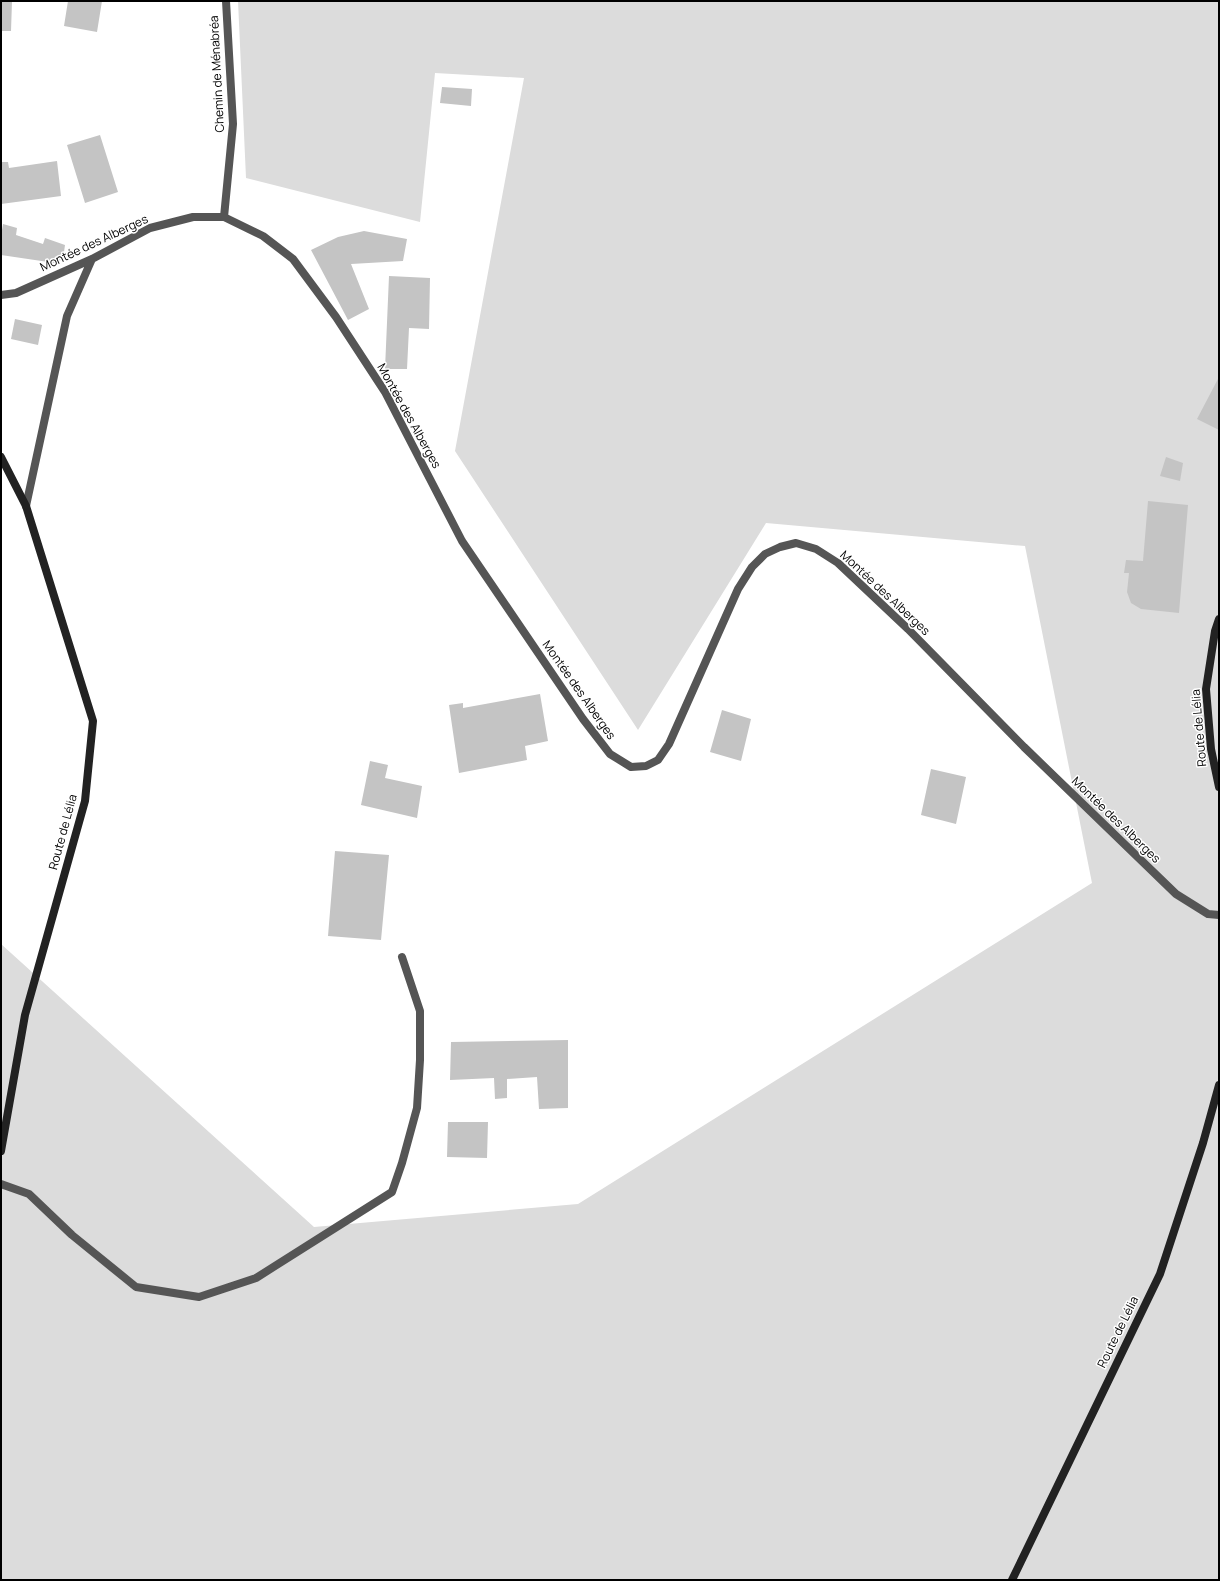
<svg xmlns="http://www.w3.org/2000/svg" width="1220" height="1581" font-family="Manrope,sans-serif">
<rect width="100%" height="100%" fill="#fff"/>
<path fill="#dcdcdc" d="M238,1H1219V1580H1V944L314,1227L578,1204L1092,883L1025,546L766,523L638,730L455,451L524,78L435,73L420,222L246,178Z"/>
<path fill="#c4c4c4" d="M1,1H12L11,31H1Z
M68,1H102L97,32L64,26Z
M442,87L472,89L471,106L440,103Z
M100,135L118,192L85,203L67,145Z
M57,161L61,196L1,204V162H8L9,168Z
M3,224L17,228L16,235L43,244L45,238L65,245L63,259L55,263L1,255V236Z
M364,231L407,239L403,261L351,264L369,309L348,320L311,250L338,237Z
M389,276L430,278L429,329L409,328L407,369H385Z
M15,319L42,325L38,345L11,339Z
M1219,377V430L1197,419Z
M1166,457L1183,463L1180,481L1160,476Z
M1148,501L1188,505L1179,613L1141,609L1131,603L1127,592L1129,573H1124L1126,560L1143,561Z
M540,694L548,741L525,746L527,760L459,773L449,705L463,703V708Z
M722,710L751,719L741,761L710,752Z
M370,761L388,765L385,778L422,786L417,818L361,805Z
M931,769L966,777L956,824L921,815Z
M335,851L389,855L381,940L328,936Z
M568,1040V1108L539,1109L537,1077L507,1079V1098L495,1099L494,1078L450,1080L451,1042Z
M448,1122H488L487,1158L447,1157Z"/>
<g fill="none" stroke-linecap="round" stroke-linejoin="round">
<path stroke="#555" stroke-width="8" d="M1,1184L29,1194L72,1235L136,1287L199,1297L256,1278L392,1192L402,1163L417,1108L420,1060V1011L402,957"/>
<path stroke="#555" stroke-width="8" d="M224,217L233,124L226,1
M1,295L16,293L92,259L150,228L193,217H224L263,236L293,259L336,317L385,392L462,541L583,719L610,754L631,767L646,766L658,760L669,744L738,589L752,567L765,554L780,547L796,543L816,549L838,563L908,629L1024,747L1176,894L1208,914L1219,915
M26,506L67,316L92,259"/>
<path stroke="#222" stroke-width="8" d="M1,457L26,506L93,721L85,801L25,1015L1,1151
M1219,619L1215,631L1206,689L1211,749L1219,787
M1012,1580L1160,1274L1203,1143L1219,1085"/>
</g>
<g text-anchor="middle" stroke-width="3" stroke-linejoin="round" paint-order="stroke">
<g font-size="12" fill="#000" stroke="#fff">
<text transform="translate(217 74) rotate(-93)" y="4">Chemin de Ménabréa</text>
<text transform="translate(94 243) rotate(-25)" y="4">Montée des Alberges</text>
<text transform="translate(409 416) rotate(61)" y="4">Montée des Alberges</text>
<text transform="translate(885 593) rotate(43)" y="4">Montée des Alberges</text>
<text transform="translate(579 690) rotate(55)" y="4">Montée des Alberges</text>
<text transform="translate(1199 728) rotate(-95)" y="4">Route de Lélia</text>
<text transform="translate(1116 820) rotate(44)" y="4">Montée des Alberges</text>
<text transform="translate(63 832) rotate(-75)" y="4">Route de Lélia</text>
<text transform="translate(1118 1332) rotate(-64)" y="4">Route de Lélia</text>
</g>
</g>
<rect width="1220" height="1581" fill="none" stroke="#000000" stroke-width="4"/>
</svg>
